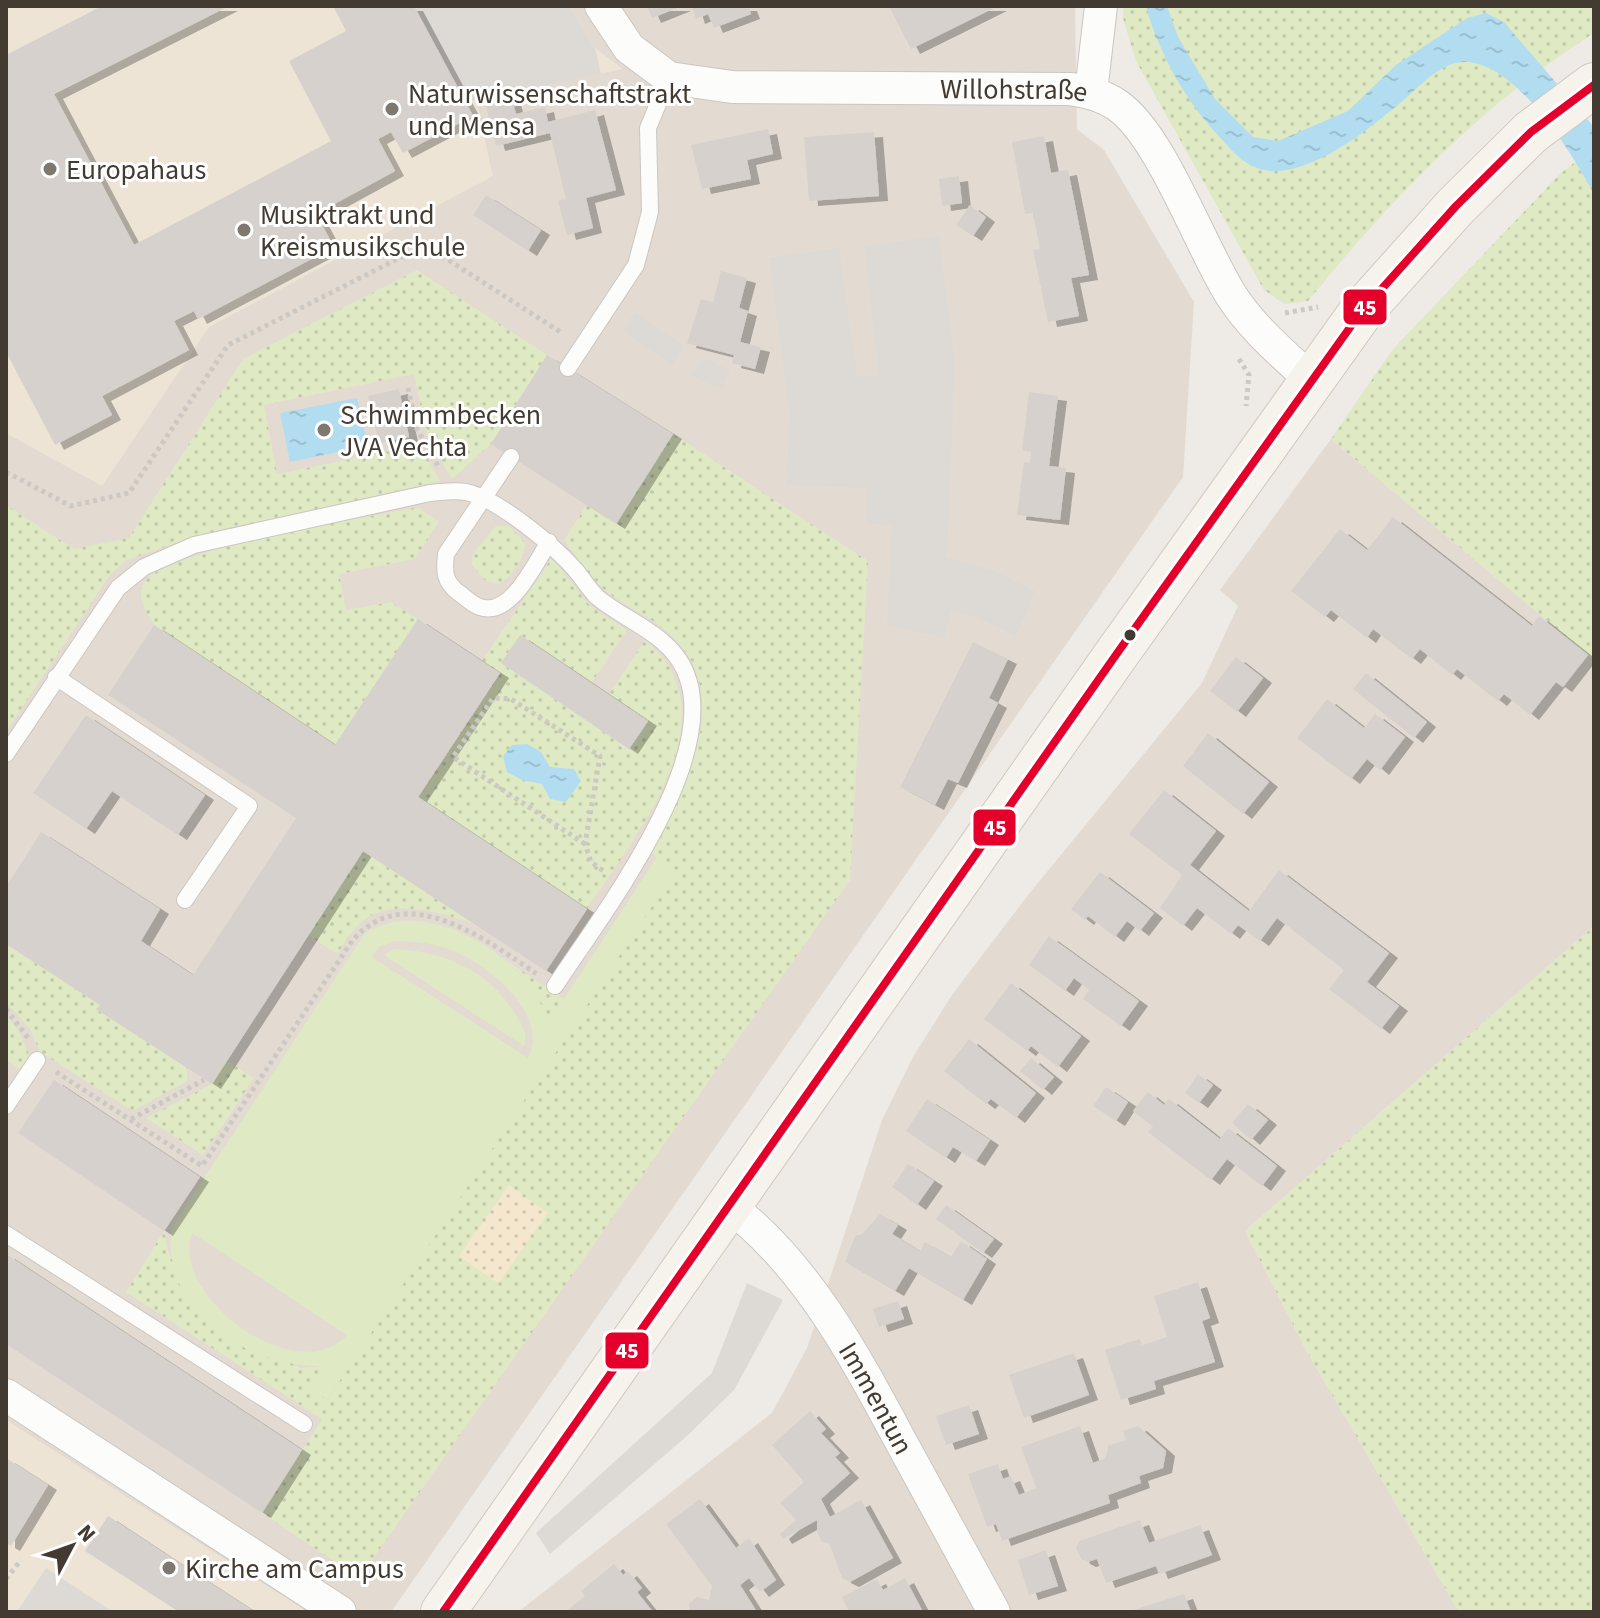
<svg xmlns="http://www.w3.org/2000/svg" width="1600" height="1618" font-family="'Source Sans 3',sans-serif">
<defs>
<pattern id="grass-dots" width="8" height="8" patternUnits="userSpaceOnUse" patternTransform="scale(2)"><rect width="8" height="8" fill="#dfe9c3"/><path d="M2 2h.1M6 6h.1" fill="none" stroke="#c1c9a8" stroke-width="1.8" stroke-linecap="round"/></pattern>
<pattern id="sand-dots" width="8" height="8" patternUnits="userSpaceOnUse" patternTransform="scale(2)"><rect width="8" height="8" fill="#f5e7cd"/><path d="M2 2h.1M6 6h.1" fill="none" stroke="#d3c7b0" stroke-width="1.8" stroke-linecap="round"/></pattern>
<pattern id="water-ripples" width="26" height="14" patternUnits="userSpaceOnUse" patternTransform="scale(2)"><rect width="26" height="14" fill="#b2ddf0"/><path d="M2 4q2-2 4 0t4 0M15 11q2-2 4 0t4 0" fill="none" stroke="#9abfce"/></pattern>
<filter id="shadow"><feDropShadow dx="9" dy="5" stdDeviation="0" flood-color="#0004"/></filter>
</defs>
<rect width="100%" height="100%" fill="#eeeae5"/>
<path fill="#e3dbd2" d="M6,6H1075L1077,129L1104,150L1194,302L1183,477L391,1612H6Z
M1331,439L1594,660V926L1245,1231L1306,1350L1459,1612H518L772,1413L807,1348L882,1120L913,1057L952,995L1028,895L1202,683L1238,606L1220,590Z"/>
<path fill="#ede4d6" d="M6,6H568L595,48L623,69L476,100L493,176L209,327L102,486L6,433Z
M6,1420L308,1612H6Z"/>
<path fill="url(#grass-dots)" d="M1123,6H1594V33C1483,103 1391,199 1308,301L1285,304L1264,290L1136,61L1123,18Z
M1594,147V660L1331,439L1393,349L1560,174Z
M417,270L547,355L491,444L452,479L427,436L414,374L264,405L277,474L420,445L440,481L196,536L127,560L109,576L6,732V505L74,549L129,538L243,359Z
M673,434L868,561L850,880L365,1570L352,1573L262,1513L322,1419L126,1292L164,1231L168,1251L200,1315L301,1368L326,1366L312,1389L328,1400L657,857L652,853C685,787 740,690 664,629C644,613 616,602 598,584C585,571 575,554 564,540L587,505Z
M418,507L439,522L415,559L339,574L346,610L391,602L418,619L335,745L154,625C146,613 134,593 146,580C175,548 366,518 418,507Z
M496,526H509L525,543C524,560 513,575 499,584L486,581L472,565L473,554Z
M552,558L589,605L627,630L592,682L520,635L501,663L629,749L648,721L609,694L645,640C737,714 634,838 587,909L418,797L500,673L482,661Z
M363,851L474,924C441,912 389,896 359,924C351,932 344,944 337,954L308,935Z
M1594,926V1612H1459L1306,1350L1245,1231Z
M6,944L100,1005L97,1010L187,1068V1081L133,1111L40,1052L30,1029L6,1002Z
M500,956L564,999L551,1020L521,974Z
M6,1016L18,1030L30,1056L20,1070L6,1060Z
M226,1060L254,1078L203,1155L146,1118L212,1084Z"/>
<path fill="url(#sand-dots)" d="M509,1185L548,1213L498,1283L459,1256Z"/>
<path fill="#dfe9c3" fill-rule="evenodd" d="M657,857L676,870L327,1400L312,1389L326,1366C251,1370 158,1311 172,1227L365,933C415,902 482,935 519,973C532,986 540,1005 551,1019ZM393,941C414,941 434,943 454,951C491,967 550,1015 528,1058L372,957L379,947ZM192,1233L347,1335C298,1390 169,1297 192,1233Z
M394,949C445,951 491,972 517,1017C523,1027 528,1035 524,1046L384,955Z"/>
<path fill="#ddd9d5" d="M414,6H568L595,48L601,74L466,102Z
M939,236L955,362L947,558L995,571L1035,591L1016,636L978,618L951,611L945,638L887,625L892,526L866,523L867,488L787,485L789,413L769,258L839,248L857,376L879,375L864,246Z
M635,312L684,346L672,365L622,331Z
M703,358L730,370L722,389L691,376Z
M747,1283L783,1300L734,1390L687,1436L550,1554L536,1533L712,1373Z
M46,1568L113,1612H17Z"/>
<path fill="url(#water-ripples)" d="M1146,6H1167L1178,37L1215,99L1253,137L1278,141L1348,111L1396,65L1467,18L1486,13L1504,22L1594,127V194C1572,153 1518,65 1467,62C1442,61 1423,83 1406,98C1373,126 1303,185 1257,168C1240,162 1228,146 1216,133C1185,100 1157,49 1146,6Z
M357,398L368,446L290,462L280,413Z
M527,744L541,752L550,767L574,769L581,781L566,802L550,799L542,784L522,780L507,772L503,756L512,745Z"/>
<path fill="#d6d1cc" filter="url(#shadow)" d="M102,6H229L54,94L134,245L331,141L289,61L346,31L333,6H414L473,116L403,153L391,132L378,139L395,171L316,214L334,247L198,319L194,311L174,321L189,350L102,396L112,415L55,445L6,352V55Z
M647,6H682L652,18Z
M692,6H748L751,14L714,28L708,14L696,19Z
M889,6H998L911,49Z
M512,100L516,114L545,107L548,122L595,110L616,190L586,198L593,228L567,235L558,201L566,199L550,133L496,146L486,106Z
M768,129L773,154L747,160L751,179L702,189L691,145Z
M874,132L879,196L809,201L804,137Z
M1044,136L1051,173L1068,170L1089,275L1071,278L1079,316L1048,322L1033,250L1040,249L1033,213L1025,214L1012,142Z
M959,176L962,203L942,206L939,179Z
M486,195L541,230L528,251L473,215Z
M970,205L986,217L973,236L956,225Z
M721,271L747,278L739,308L748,311L740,342L761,347L755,369L732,363L734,355L687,343L701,299L713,302Z
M547,355L673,434L616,524L491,444Z
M399,389L409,437L379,443L368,396Z
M1029,392L1058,396L1049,466L1066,468L1060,520L1017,515L1024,462L1030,463L1031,452L1022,451Z
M1393,517L1532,626L1539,616L1588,655L1563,687L1556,682L1530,715L1504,694L1498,701L1457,669L1452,675L1420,649L1412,659L1373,629L1367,638L1331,610L1325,617L1291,591L1340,529L1367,550Z
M418,619L500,673L418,797L587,909L546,971L363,851L212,1084L96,1009L100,1005L6,944V887L41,832L160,909L141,941L193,975L296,818L108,695L154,625L335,745Z
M520,635L648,721L629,749L501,663Z
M973,642L1008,659L989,698L998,703L958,783L948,779L935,805L900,787Z
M1236,657L1263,678L1237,712L1210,691Z
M1366,673L1427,722L1414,738L1353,689Z
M1327,699L1364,728L1375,714L1405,737L1380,770L1367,759L1351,779L1297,738Z
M86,715L205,795L178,835L112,791L86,829L33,793Z
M1208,733L1269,782L1243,814L1183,766Z
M1164,790L1216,831L1190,865L1249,911L1279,870L1389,953L1367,982L1399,1006L1381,1029L1329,989L1344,970L1277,918L1260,941L1238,925L1231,934L1197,908L1183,926L1160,908L1182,875L1129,834Z
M1100,872L1154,913L1140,931L1127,921L1115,937L1088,916L1085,920L1071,909Z
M1049,936L1139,1001L1121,1026L1083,999L1089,990L1074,978L1065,991L1029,965Z
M1011,983L1081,1036L1058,1067L1031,1046L1027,1051L984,1019Z
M969,1039L1036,1093L1016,1118L991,1099L986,1104L944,1071Z
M1031,1058L1054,1077L1043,1090L1020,1071Z
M1198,1074L1213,1085L1199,1103L1185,1093Z
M54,1080L200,1177L164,1231L18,1133Z
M1106,1087L1128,1102L1116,1121L1093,1106Z
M1148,1092L1164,1105L1169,1099L1220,1139L1228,1128L1277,1166L1262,1186L1227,1159L1211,1180L1148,1132L1153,1127L1133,1111Z
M927,1099L990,1140L976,1161L953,1147L946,1158L906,1131Z
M1248,1104L1268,1120L1251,1140L1232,1123Z
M908,1164L934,1181L917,1205L892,1187Z
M946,1205L994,1239L983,1253L936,1219Z
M880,1214L898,1225L892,1234L920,1251L925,1242L951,1257L961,1241L987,1259L963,1300L909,1268L895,1291L845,1262L855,1236L862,1234Z
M6,1254L302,1450L262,1513L6,1344Z
M1198,1282L1210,1318L1202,1321L1215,1362L1154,1381L1156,1389L1121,1400L1105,1350L1140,1339L1142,1345L1167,1337L1154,1296Z
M898,1301L904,1319L879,1327L873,1309Z
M1074,1353L1089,1395L1024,1418L1009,1375Z
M969,1405L979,1434L946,1445L936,1416Z
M810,1411L826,1429L821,1433L840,1453L835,1457L850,1473L821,1499L830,1517L861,1500L893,1558L850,1582L842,1578L829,1543L822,1542L817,1531V1520L783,1539L780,1534L796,1520L780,1503L804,1482L772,1445Z
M1080,1426L1093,1463L1106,1458L1108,1446L1126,1440L1123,1431L1138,1426L1166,1451L1163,1468L1139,1476L1141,1483L1108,1495L1110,1503L1002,1541L996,1524L987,1527L968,1474L998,1464L1003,1479L1011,1476L1019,1495L1036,1488L1021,1447Z
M6,1458L48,1485L11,1546L6,1543Z
M700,1499L736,1548L749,1538L776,1580L760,1592L749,1578L740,1585L757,1612H689V1604L697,1597L709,1600L712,1586L666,1524Z
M108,1516L161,1551L255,1612H179L139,1586L85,1551Z
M1140,1520L1149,1543L1200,1525L1212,1555L1159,1574L1156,1566L1106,1583L1097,1559L1087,1562L1081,1559L1076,1547L1080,1541Z
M1046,1550L1058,1586L1029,1595L1018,1560Z
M614,1564L623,1575L628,1571L642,1588L637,1592L653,1612H565L585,1596L581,1591Z
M905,1578L923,1612H849L842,1597L877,1579L883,1590Z
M1184,1594L1191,1612H1130V1611Z"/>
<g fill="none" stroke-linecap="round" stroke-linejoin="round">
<g stroke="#cac6c1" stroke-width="18">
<path id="lane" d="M568,368L636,265L650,212L648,128L669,78
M511,457L446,554C444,571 444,582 459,593C465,597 473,605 480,607C511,618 535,563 549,542
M56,677L249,806L185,900
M6,754L118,588L144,567L194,545L430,493C442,492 454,490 466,492C499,499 557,548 578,573C584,581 590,590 597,597C623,619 660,631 679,660C735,745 601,915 555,986
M6,1106L37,1060
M6,1234L304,1424"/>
</g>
<g stroke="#cac6c1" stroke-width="34">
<g id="street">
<path id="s1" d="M601,6L629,48L669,78L732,87L1070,89C1087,91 1102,95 1117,105C1161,135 1200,246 1231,295C1252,328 1282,353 1311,380"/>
<path d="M1091,92L1101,6"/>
<path id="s2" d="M729,1206C806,1264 855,1356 900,1440C932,1498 963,1555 994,1612"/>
<path d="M6,1395L340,1612"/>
</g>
</g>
<g stroke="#d0c9be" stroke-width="46">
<path id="secondary" d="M443,1612L1118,652L1361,312L1456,206L1531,132L1594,85"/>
</g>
<path stroke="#ccc9c5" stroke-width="5" stroke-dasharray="4 4" stroke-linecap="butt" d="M1285,313L1318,307
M1239,359L1249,375L1246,406
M408,388L417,429L439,468
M6,472L71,506L129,493L228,345L425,245L562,333
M585,844L453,757L493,698L511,699L600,756L585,844L591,862L605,872
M6,1009L28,1038
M56,1072L202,1166L352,941C406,878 486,940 537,974
M131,1119L204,1080
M6,1579L21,1560"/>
<use href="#lane" stroke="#fcfcfb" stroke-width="16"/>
<use href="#street" stroke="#fcfcfb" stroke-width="32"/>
<use href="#secondary" stroke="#f6f2ec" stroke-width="44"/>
<g stroke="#fff" stroke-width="14">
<path id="bus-1" d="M443,1612L1118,652L1361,312L1456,206L1531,132L1594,85"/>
</g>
<use href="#bus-1" stroke="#e4002b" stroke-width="8"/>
</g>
<g fill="#7f7871" stroke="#fff" stroke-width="3">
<circle cx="392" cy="109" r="8"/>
<circle cx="50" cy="169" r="8"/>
<circle cx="244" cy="230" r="8"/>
<circle cx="324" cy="430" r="8"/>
<circle cx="169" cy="1568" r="8"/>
</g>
<circle fill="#433b32" stroke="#fff" stroke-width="3" cx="1130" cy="635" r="7"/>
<g text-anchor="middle" stroke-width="6" stroke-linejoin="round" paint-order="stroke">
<g font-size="28" fill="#433b32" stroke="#fff" text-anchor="start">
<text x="408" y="103">Naturwissenschaftstrakt<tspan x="408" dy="32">und Mensa</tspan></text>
<text x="66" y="179">Europahaus</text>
<text x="260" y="224">Musiktrakt und<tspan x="260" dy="32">Kreismusikschule</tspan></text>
<text x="340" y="424">Schwimmbecken<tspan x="340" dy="32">JVA Vechta</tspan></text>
<text x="185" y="1578">Kirche am Campus</text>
</g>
<g font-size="28" fill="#433b32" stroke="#fff">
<text dy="10" stroke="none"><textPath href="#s1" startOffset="446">Willohstraße</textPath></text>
<text dy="10" stroke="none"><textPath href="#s2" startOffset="244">Immentun</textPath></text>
</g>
</g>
<g stroke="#fff" stroke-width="3">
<rect x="1342" y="288" width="46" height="38" rx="8" fill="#e4002b"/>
<rect x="972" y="808" width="45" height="39" rx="8" fill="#e4002b"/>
<rect x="604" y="1331" width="46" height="39" rx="8" fill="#e4002b"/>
</g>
<g font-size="22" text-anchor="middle" font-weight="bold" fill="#fff">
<text x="1365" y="315">45</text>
<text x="995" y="835">45</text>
<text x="627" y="1358">45</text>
</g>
<rect width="1600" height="1618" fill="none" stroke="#433b32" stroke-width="16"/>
<g transform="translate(72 1546) rotate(49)" stroke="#ffffff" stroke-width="6" paint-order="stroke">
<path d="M0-6L14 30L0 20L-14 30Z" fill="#433b32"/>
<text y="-12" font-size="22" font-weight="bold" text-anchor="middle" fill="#433b32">N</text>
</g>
</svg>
